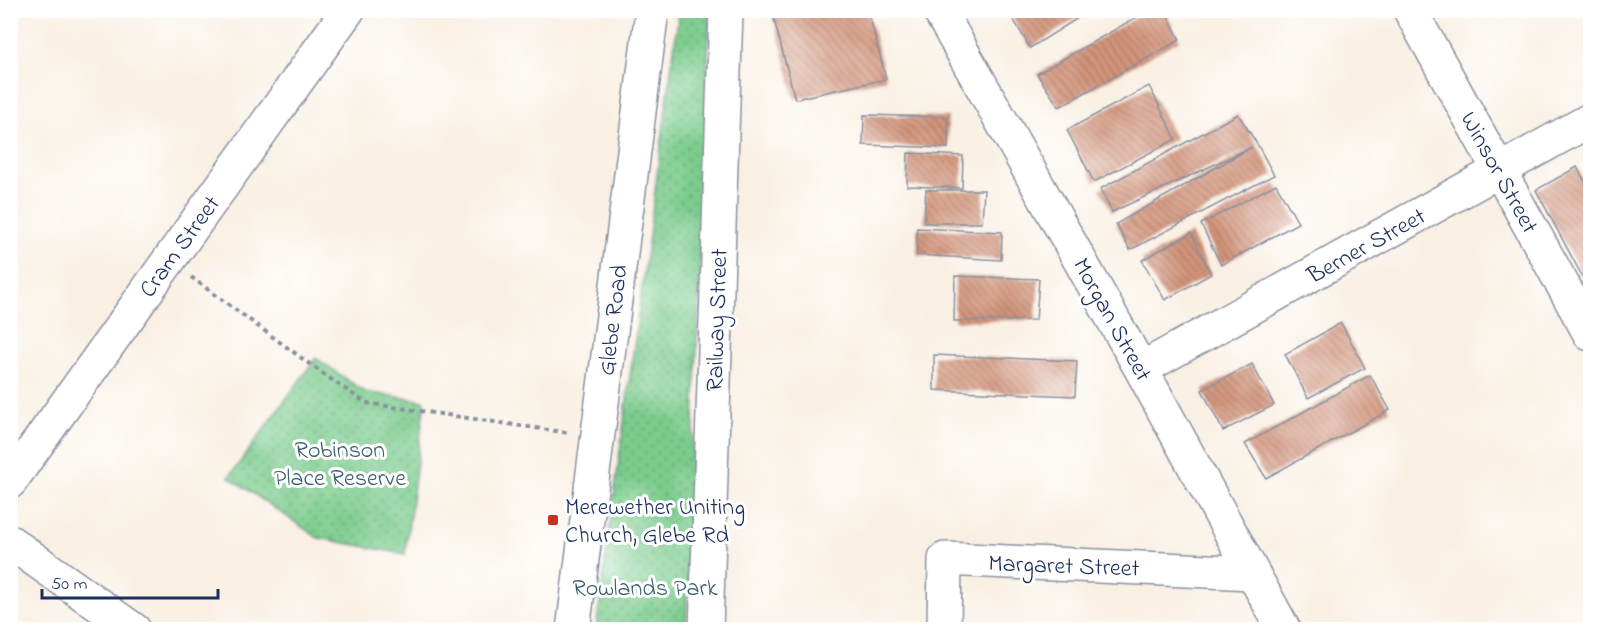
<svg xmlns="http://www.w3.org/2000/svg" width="1601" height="640" font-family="'Indie Flower',sans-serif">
<defs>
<pattern id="park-dots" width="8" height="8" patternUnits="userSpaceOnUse" patternTransform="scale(1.5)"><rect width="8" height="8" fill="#7ccc8d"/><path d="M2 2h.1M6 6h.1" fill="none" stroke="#65a676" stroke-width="1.8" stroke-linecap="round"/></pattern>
<pattern id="building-back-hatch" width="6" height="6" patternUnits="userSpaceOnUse" patternTransform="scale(1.5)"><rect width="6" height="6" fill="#d3947a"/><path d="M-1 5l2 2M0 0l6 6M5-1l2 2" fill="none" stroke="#aa7967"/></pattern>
</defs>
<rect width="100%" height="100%" fill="#fff"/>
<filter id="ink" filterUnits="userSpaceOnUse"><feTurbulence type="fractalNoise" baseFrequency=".0167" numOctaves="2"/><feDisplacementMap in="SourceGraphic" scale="12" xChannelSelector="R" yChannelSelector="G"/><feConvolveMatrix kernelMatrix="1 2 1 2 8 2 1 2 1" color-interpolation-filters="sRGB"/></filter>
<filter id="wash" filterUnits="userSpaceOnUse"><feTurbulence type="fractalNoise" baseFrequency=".008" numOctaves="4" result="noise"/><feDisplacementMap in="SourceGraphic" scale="24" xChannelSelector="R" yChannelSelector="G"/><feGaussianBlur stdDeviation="1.35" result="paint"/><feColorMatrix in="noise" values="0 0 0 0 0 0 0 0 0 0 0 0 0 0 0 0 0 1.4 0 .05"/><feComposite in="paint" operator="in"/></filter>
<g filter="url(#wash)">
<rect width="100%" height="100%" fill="#f9f0e3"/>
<path fill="url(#park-dots)" stroke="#4c7e76" stroke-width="1.5" d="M679,11H710L686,629L596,630Z
M316,358L365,392L425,401L405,554L318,538L229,477Z"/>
<g id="blocks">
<path fill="url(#building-back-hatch)" d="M781,10H868L886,79L795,99L772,12Z
M1008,10H1091L1030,48Z
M1149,10H1165L1180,40L1059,107L1037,74Z
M1149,86L1176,139L1094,182L1067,130Z
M1238,114L1257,144L1274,175L1130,250L1116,224L1252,147L1112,212L1100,189Z
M864,115L948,117V148L863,145Z
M908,153L963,156L962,188L907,186Z
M1577,167L1590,191V291L1536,190Z
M1276,184L1298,223L1221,265L1201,224Z
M926,190H984L982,223H924Z
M917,228L1002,232L1001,260L917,255Z
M1191,233L1211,274L1165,300L1142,260Z
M955,276L1039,279L1036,320L954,321Z
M1341,323L1365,368L1308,398L1285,354Z
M934,355L1077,361L1075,396L934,390Z
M1252,364L1274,405L1223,431L1202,390Z
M1370,375L1390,410L1266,478L1245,444Z"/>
</g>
</g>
<g filter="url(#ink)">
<use href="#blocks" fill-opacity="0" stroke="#8a90a0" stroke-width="1.5"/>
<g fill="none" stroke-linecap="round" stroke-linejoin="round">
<g stroke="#8a90a0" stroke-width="36">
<path id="minor" d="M939,10L1141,369L1284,630
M1410,10L1590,334
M1141,369L1590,120
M10,482L348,10
M10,542L134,630
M706,630L726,10
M944,630L945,559L1252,573"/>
</g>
<g stroke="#8a90a0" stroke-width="36">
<path id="major" d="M573,630L652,10"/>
</g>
<path stroke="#8a90a0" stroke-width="4" stroke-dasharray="4.5 4.5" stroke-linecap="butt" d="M191,277L322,373L366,403L569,433"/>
<use href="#minor" stroke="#fff" stroke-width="33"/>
<use href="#major" stroke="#fff" stroke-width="33"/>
</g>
</g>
<rect fill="#c8321e" stroke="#fff" stroke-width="2" x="547" y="514" width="12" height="12" rx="3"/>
<g text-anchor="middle" stroke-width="6" stroke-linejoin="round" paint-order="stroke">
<g font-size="24" fill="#1b2f5e" stroke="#fff">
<text transform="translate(1500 172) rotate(61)" y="8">Winsor Street</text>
<text transform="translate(1366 245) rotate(-29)" y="8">Berner Street</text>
<text transform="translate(179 246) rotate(-54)" y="8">Cram Street</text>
<text transform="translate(1113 319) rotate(61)" y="8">Morgan Street</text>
<text transform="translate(612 320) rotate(-83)" y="8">Glebe Road</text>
<text transform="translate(716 320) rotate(-88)" y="8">Railway Street</text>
<text transform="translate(1064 565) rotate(2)" y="8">Margaret Street</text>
</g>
<g font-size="24" fill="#385e6c" stroke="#fff">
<text x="340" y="457">Robinson<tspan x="340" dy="28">Place Reserve</tspan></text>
<text x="645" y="595">Rowlands Park</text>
</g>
<g font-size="24" fill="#1b2f5e" stroke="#fff" text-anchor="start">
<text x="565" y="514">Merewether Uniting<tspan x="565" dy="28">Church, Glebe Rd</tspan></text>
</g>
</g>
<rect width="1601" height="640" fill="none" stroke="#fff" stroke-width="36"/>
<path d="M42 589v9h176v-9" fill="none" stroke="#1b2f5e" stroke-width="3"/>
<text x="51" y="589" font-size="18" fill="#1b2f5e" stroke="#ffffff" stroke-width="4.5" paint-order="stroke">50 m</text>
</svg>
